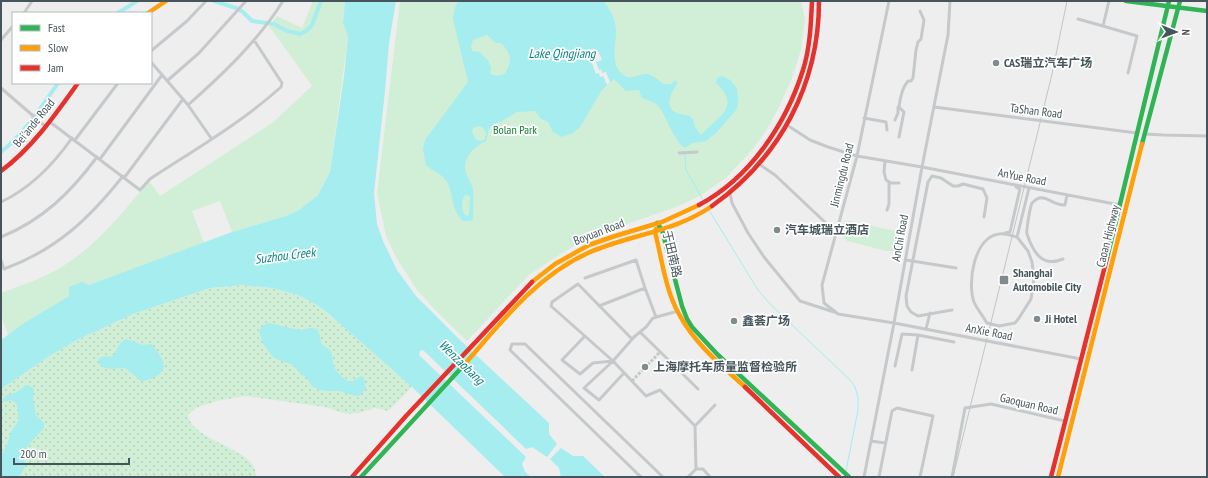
<svg xmlns="http://www.w3.org/2000/svg" width="1208" height="478" font-family="'PT Sans Narrow','Noto Sans SC',sans-serif">
<defs>
<pattern id="grass-dots" width="8" height="8" patternUnits="userSpaceOnUse"><rect width="8" height="8" fill="#d1efd7"/><path d="M2 2h.1M6 6h.1" fill="none" stroke="#b5cfbb" stroke-width="1.8" stroke-linecap="round"/></pattern>
</defs>
<rect width="100%" height="100%" fill="#efeeee"/>
<path fill="url(#grass-dots)" d="M242,285L272,288L298,295L317,305L346,329L412,387L388,411L375,408L359,413L346,414L325,407L245,396L217,401L196,408L188,415C190,437 241,447 253,465C255,468 256,473 257,477H1V389L51,355L77,340L133,314L210,288Z"/>
<path fill="#d1efd7" d="M313,1H345L343,23L348,37L330,172L318,195L299,210L286,216L232,232L220,201L192,211L204,243L89,285L69,296L24,323L8,335L1,316V293C22,285 44,278 63,266C97,245 123,212 149,181L160,196L272,123L312,86L269,26L277,16L302,28Z
M400,1H801L805,19L801,50L791,81L777,111L767,129L754,148L727,177L703,194L679,206L587,238L553,259L529,275L467,341L434,309L417,290L397,259L386,236L377,193Z
M845,221H851L899,232L901,238L899,248L893,251H886L847,241C839,235 839,229 845,221Z"/>
<path fill="#a5edee" fill-rule="evenodd" d="M345,1H396L389,43L385,91L374,193L377,224L383,241L397,270L416,296L460,340L549,423V434L557,444L547,457L532,447L526,449L423,350L420,351L419,355L526,457L522,464L525,472L530,476L518,477L512,476L505,477L412,387L330,315L317,305L298,295L272,288L242,285L210,288L133,314L77,340L51,355L1,389V340L24,323L69,296V287L82,282L89,285L232,232L286,216L299,210L318,195L330,172L344,76L348,37L343,23Z
M459,1H603C611,9 616,21 616,32C616,47 609,66 625,76C632,80 638,74 646,74C653,74 659,81 664,84H671L676,80L677,84C671,93 663,107 677,113C682,115 688,114 692,118C694,121 694,124 695,127C697,130 699,132 701,135C718,117 742,107 716,83L717,78L722,76L730,80L737,88L738,102L737,109L716,133L706,141L693,143L685,148C675,143 666,116 659,107C656,102 647,100 642,98L639,90L626,91L614,79L602,90L580,127L573,133L562,137L553,132L548,122L540,118L535,111L517,112L502,121L491,126L489,129L486,141C475,146 461,159 466,173C468,179 472,184 473,190C474,200 473,210 473,219L470,221H463C451,210 454,197 448,184C445,176 433,170 426,166L423,149L425,140L468,82L453,19L455,7ZM487,35L496,43H501C512,54 512,61 505,74L497,76L490,74L491,68L488,60L485,58L480,52L472,51L471,46L473,40ZM479,126L483,128L486,133L485,139L482,141L476,140L472,132L473,128ZM465,195L470,196V198L469,214L468,216L465,215C461,209 461,201 465,195Z
M269,323L299,330L311,328L317,329L320,335L321,343C323,346 328,348 331,351C333,355 332,360 333,364C334,370 342,377 347,381H353L361,376L364,377L366,389L359,396H355L340,391H325L315,388L311,385L306,377L301,374L293,365L274,358L263,344L259,332L262,326Z
M126,339L143,345L151,344C155,347 164,360 164,366C163,375 149,381 141,381L125,368C116,368 102,372 98,361C101,354 106,358 112,356C117,354 116,344 126,339Z
M27,385L30,386L34,389L33,399L36,415L44,423V428L25,449L24,454L25,467L19,477H1V456L7,445L11,432L19,420C17,412 20,403 11,400L4,402L3,399L7,395L15,393Z
M561,448L573,456H583L605,477H561L559,468L550,459Z"/>
<path fill="#efeeee" d="M592,49H595L598,51L602,60L596,62L599,70L601,69L602,73L606,72L610,82L607,85L603,76L600,77L599,73L596,74L589,55L590,51Z"/>
<g fill="none" stroke-linecap="round" stroke-linejoin="round">
<path stroke="#a5edee" stroke-width="1" d="M685,154L686,170L703,200
M709,210L758,290L770,304L850,380L855,387L858,397V410L846,471"/>
<path stroke="#a5edee" stroke-width="4" d="M214,1L236,8L243,12L252,21L274,24L287,31L300,34L306,31L312,25L321,1
M118,13L137,1
M1,152C25,132 41,108 58,83"/>
<path stroke="#c4c8c9" stroke-width="3" stroke-dasharray="3 1.5" stroke-linecap="butt" d="M632,381L660,352"/>
<path stroke="#c5c9cb" stroke-width="3" d="M889,1L857,156L822,285L824,303L838,314L894,323L1081,359
M1109,1L1103,26L1137,36L1128,73
M24,13L32,1
M1078,19L1103,26
M1,40L13,26
M151,51L187,21L206,1
M151,62L188,105L211,138
M167,81L199,53L246,1
M1,88L46,127
M188,105C223,74 258,41 283,1
M934,107L1137,133
M864,118L886,122L887,130
M895,120L898,113V107H899
M50,122L140,190L150,179C194,150 241,123 281,87L282,83L254,40
M787,125L810,140L828,147L857,156L922,167L1120,205
M1145,134L1163,135L1207,136
M899,137L904,112L899,107C900,98 902,88 908,81H911L913,78L916,50L918,42L921,39L924,20L920,11
M75,140L118,83
M679,153L697,152
M100,159L162,75
M885,161L884,172L886,180L891,183H899
M759,164L775,175L829,226L838,228L842,227
M124,178L183,99
M730,193L732,203L748,233L764,257L800,301L834,312
M1,202C31,188 53,165 72,138
M887,210L889,204V182
M1005,233L1010,232L1020,189L1016,187V185
M1,237C43,220 71,192 97,157
M1017,237C1012,236 1005,233 999,234C974,237 967,283 974,302C977,309 983,316 987,323L999,326L1015,323L1019,318L1031,299L1034,279L1032,262L1028,251L1017,237L1029,188
M1063,259C1042,268 1033,252 1027,234C1026,231 1030,207 1032,203C1034,201 1036,199 1039,198C1048,196 1054,206 1065,205L1067,195
M1,260L4,269C56,250 89,219 123,176
M906,260L956,268
M585,278L636,260L645,288
M599,306L645,288L656,317
M952,310L918,316L911,312L907,306L906,296L928,182L932,176L941,178L953,186H958L963,184L983,189L987,198L984,217
M678,311L653,318L646,327L634,337L613,361L646,396L660,390L695,426
M926,329L930,313
M640,332L698,389
M585,336L562,360L580,374L593,363L613,361
M613,361L551,306L552,302L578,284L632,339
M613,361L584,388L599,400L624,373
M895,366L902,334L918,335
M912,370L918,335L954,342
M871,441L885,443
M696,469H703L710,477
M641,477L510,350L512,344H525L663,477
M688,477L696,469L695,426L715,405
M864,477L894,323L922,167L948,35L950,1
M879,477L892,411L897,408L933,416L920,477
M952,477L965,408L991,404L1065,421"/>
<path stroke="#30b455" stroke-width="4.5" d="M1126,1L1207,11
M1142,144L1180,1
M657,223L662,230L682,306L687,319L692,327L717,354L849,477
M1107,258L1169,1
M361,477L463,366"/>
<path stroke="#ff9f0a" stroke-width="4.5" d="M148,13L166,1
M656,229L655,232C662,259 665,289 679,314C694,343 721,365 745,387
M532,282L555,264L589,245L615,236L662,222L699,205
M463,366C499,325 536,276 588,253C628,235 675,232 712,206
M1058,477L1142,144"/>
<path stroke="#e5322d" stroke-width="4.5" d="M1,171C33,147 55,115 78,83
M699,205C750,178 786,124 803,70C810,48 811,24 812,1
M712,206C780,158 819,84 819,1
M745,387L839,477
M352,477L406,416L532,282
M1051,477L1107,258"/>
<path stroke="#c1c4c5" stroke-width="1" d="M953,477L1052,74L1067,1"/>
</g>
<g fill="#808b8e" stroke="#fff" stroke-width="1.5">
<circle cx="996" cy="63" r="4"/>
<circle cx="777" cy="230" r="4"/>
<rect x="999" y="275" width="10" height="10" rx="2"/>
<circle cx="1037" cy="319" r="4"/>
<circle cx="734" cy="321" r="4"/>
<circle cx="645" cy="367" r="4"/>
</g>
<g text-anchor="middle" stroke-width="3.5" stroke-linejoin="round" paint-order="stroke">
<g font-size="12" font-weight="bold" fill="#45555b" stroke="#fff" text-anchor="start">
<text x="1004" y="67">CAS瑞立汽车广场</text>
<text x="785" y="234">汽车城瑞立酒店</text>
<text x="1013" y="277">Shanghai<tspan x="1013" dy="14">Automobile City</tspan></text>
<text x="1045" y="323">Ji Hotel</text>
<text x="742" y="325">鑫荟广场</text>
<text x="653" y="371">上海摩托车质量监督检验所</text>
</g>
<g font-size="12" fill="#45555b" stroke="#fff">
<text transform="translate(1036 111) rotate(7)" y="4">TaShan Road</text>
<text transform="translate(34 123) rotate(-51)" y="4">Bei'ande Road</text>
<text transform="translate(842 175) rotate(-76)" y="4">Jinmingdu Road</text>
<text transform="translate(1022 177) rotate(11)" y="4">AnYue Road</text>
<text transform="translate(599 232) rotate(-21)" y="4">Boyuan Road</text>
<text transform="translate(1108 236) rotate(-76)" y="4">Caoan Highway</text>
<text transform="translate(900 238) rotate(-80)" y="4">AnChi Road</text>
<text transform="translate(672 254) rotate(77)" y="4">于田南路</text>
<text transform="translate(989 332) rotate(11)" y="4">AnXie Road</text>
<text transform="translate(1029 404) rotate(13)" y="4">Gaoquan Road</text>
</g>
<g font-size="12" fill="#147e34" stroke="#fff">
<text x="515" y="134">Bolan Park</text>
</g>
<g font-size="13" font-style="italic" fill="#0a8384" stroke="#fff">
<text x="562" y="58">Lake Qingjiang</text>
<text transform="translate(285 255) rotate(-7)" y="5">Suzhou Creek</text>
<text transform="translate(462 362) rotate(44)" y="5">Wenzaobang</text>
</g>
</g>
<rect width="1208" height="478" fill="none" stroke="#45555b" stroke-width="4"/>
<rect x="12" y="12" width="140" height="72" fill="#ffffff" stroke="#b5bbbd"/>
<rect x="20" y="25" width="20" height="6" fill="#30b455" stroke="#b5bbbd"/>
<text x="48" y="32" font-size="12" fill="#45555b">Fast</text>
<rect x="20" y="45" width="20" height="6" fill="#ff9f0a" stroke="#b5bbbd"/>
<text x="48" y="52" font-size="12" fill="#45555b">Slow</text>
<rect x="20" y="65" width="20" height="6" fill="#e5322d" stroke="#b5bbbd"/>
<text x="48" y="72" font-size="12" fill="#45555b">Jam</text>
<g transform="translate(1176 32) rotate(91)" stroke="#ffffff" stroke-width="3" paint-order="stroke">
<path d="M0-3L7 15L0 10L-7 15Z" fill="#45555b"/>
<text y="-6" font-size="11" font-weight="bold" text-anchor="middle" fill="#45555b">N</text>
</g>
<path d="M14 458v6h115v-6" fill="none" stroke="#45555b" stroke-width="2"/>
<text x="20" y="458" font-size="12" fill="#45555b" stroke="#ffffff" stroke-width="3" paint-order="stroke">200 m</text>
</svg>
